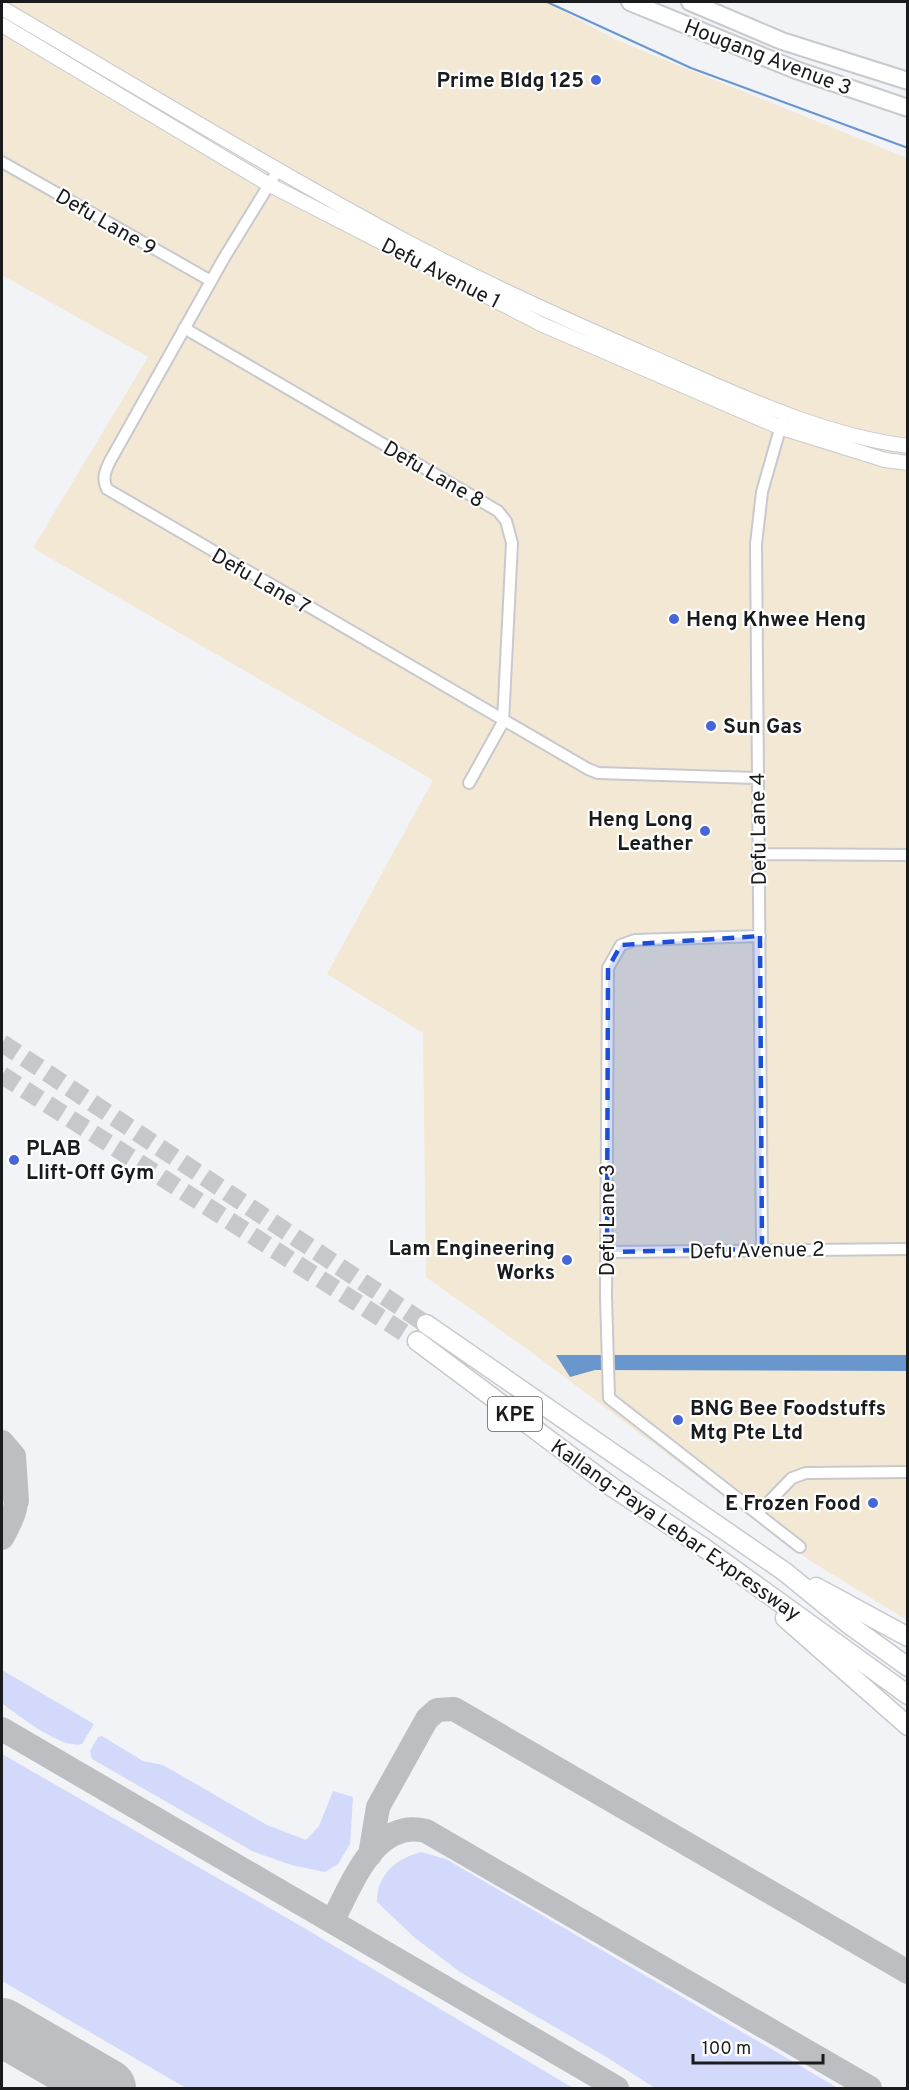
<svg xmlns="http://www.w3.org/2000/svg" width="909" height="2090" font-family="Overpass,sans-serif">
<rect width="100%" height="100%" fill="#f2f3f7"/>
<path fill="#f2e8d3" d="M2,2H546L614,39L907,158V1620L809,1560L535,1355L426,1277L423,1033L327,974L433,780L33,548L148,357L2,275Z"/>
<path fill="#d3d9fb" d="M2,1670L94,1724L82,1744C63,1750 19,1716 3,1704Z
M102,1736L143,1761L163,1765L267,1825L306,1840L319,1826L333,1791L353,1797L350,1844L338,1864L325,1872L291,1865L252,1851L92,1759L90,1751L98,1737Z
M2,1754L299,1925L573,2088H186L2,1981Z
M421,1852L446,1859L838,2088H655L603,2055L460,1972L415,1938L377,1902C377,1874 396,1859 421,1852Z"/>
<path fill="#6997cd" d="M556,1355H907L908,1371L595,1370L570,1377Z"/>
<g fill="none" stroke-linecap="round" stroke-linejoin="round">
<path stroke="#6997cd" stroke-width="2" d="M547,2L691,68L908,148"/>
<path stroke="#bdbec2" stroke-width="24" d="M2,1442L14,1456L17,1501
M2,1482C26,1496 13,1518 2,1538
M2,1729L617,2088
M370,1855L378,1807L427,1719L437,1710L454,1709L908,1972
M332,1921C352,1886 374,1818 426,1831L870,2088"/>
<path stroke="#bdbec2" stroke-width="58" d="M2,2027L107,2088"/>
<path stroke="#c7c8cb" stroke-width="18" stroke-dasharray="18 9" stroke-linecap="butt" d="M2,1043L426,1324
M2,1075L417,1341"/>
<g stroke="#c8c9ce" stroke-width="14">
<path id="minor" d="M2,162L211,281
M278,170L224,258L110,461C105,471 102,479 107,489L588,769L598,773L756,778
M184,328L498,511L506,521L512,543L503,722L469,783
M758,854L908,855
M760,936L635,940L621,945L608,968L606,1297L609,1398L800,1547
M762,1249L756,544L762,492L782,422
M607,1252L908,1249
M758,1513L792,1478L806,1473L908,1472"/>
</g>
<g stroke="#c8c9ce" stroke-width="16">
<path id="secondary" d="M2,8C139,88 275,171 415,246C493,287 573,323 654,358C734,393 820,435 908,446
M2,25L268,184L543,325L779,427L885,460L908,463"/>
</g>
<g stroke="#c8c9ce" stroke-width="20">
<path id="trunk" d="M630,2L796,70L908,108
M690,2L782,41L908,81"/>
</g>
<g stroke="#c8c9ce" stroke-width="21">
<path id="motorway" d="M426,1324L785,1572L851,1626L908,1667
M417,1341L612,1487L703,1547L908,1695
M816,1587L908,1637
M785,1618L908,1726"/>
</g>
<use href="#minor" stroke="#fff" stroke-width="10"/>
<use href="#secondary" stroke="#fff" stroke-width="14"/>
<use href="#trunk" stroke="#fff" stroke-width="16"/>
<use href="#motorway" stroke="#fff" stroke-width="18"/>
</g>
<path fill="#1d4ed8" fill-opacity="0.2" stroke="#1d4ed8" stroke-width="4.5" stroke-dasharray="12 8" stroke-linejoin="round" d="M760,936L762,1249L607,1252L608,968L621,945Z"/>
<g fill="#4665d9" stroke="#fff" stroke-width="2">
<circle cx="596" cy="80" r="6"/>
<circle cx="674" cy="619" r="6"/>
<circle cx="711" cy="726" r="6"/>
<circle cx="705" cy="831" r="6"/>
<circle cx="14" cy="1160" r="6"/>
<circle cx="567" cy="1260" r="6"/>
<circle cx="678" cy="1420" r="6"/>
<circle cx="873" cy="1503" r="6"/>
</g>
<g text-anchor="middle" stroke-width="4.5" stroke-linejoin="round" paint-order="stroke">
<rect fill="#fff" stroke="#5f5f60" stroke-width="1.5" x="488" y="1397" width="54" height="34" rx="4.5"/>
<g font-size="20" font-weight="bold" fill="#1a1b1c">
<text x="515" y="1421">KPE</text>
</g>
<g font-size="21" fill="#1a1b1c" stroke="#fff">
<text transform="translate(768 57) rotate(21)" y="7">Hougang Avenue 3</text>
<text transform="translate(106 222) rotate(30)" y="7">Defu Lane 9</text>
<text transform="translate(441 273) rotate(27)" y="7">Defu Avenue 1</text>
<text transform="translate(434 474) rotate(30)" y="7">Defu Lane 8</text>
<text transform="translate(261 581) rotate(30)" y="7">Defu Lane 7</text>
<text transform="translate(758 829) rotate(-91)" y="7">Defu Lane 4</text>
<text transform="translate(607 1220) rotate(-90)" y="7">Defu Lane 3</text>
<text transform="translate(757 1250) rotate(-1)" y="7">Defu Avenue 2</text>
<text transform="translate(676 1530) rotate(35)" y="7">Kallang-Paya Lebar Expressway</text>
</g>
<g font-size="21" font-weight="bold" fill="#1a1b1c" stroke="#fff" text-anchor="end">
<text x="584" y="87">Prime Bldg 125</text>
<text x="686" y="626" text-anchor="start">Heng Khwee Heng</text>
<text x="723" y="733" text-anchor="start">Sun Gas</text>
<text x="693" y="826">Heng Long<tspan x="693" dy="24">Leather</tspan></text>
<text x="26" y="1155" text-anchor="start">PLAB<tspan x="26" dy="24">LIift-Off Gym</tspan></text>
<text x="555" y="1255">Lam Engineering<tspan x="555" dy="24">Works</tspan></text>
<text x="690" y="1415" text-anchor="start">BNG Bee Foodstuffs<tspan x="690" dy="24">Mtg Pte Ltd</tspan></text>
<text x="861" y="1510">E Frozen Food</text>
</g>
</g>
<rect width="909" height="2090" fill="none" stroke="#1a1b1c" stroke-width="6"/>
<path d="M693 2054v9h130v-9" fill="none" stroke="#1a1b1c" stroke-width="3"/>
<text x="702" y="2054" font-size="18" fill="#1a1b1c" stroke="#ffffff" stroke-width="4.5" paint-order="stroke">100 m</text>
</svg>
